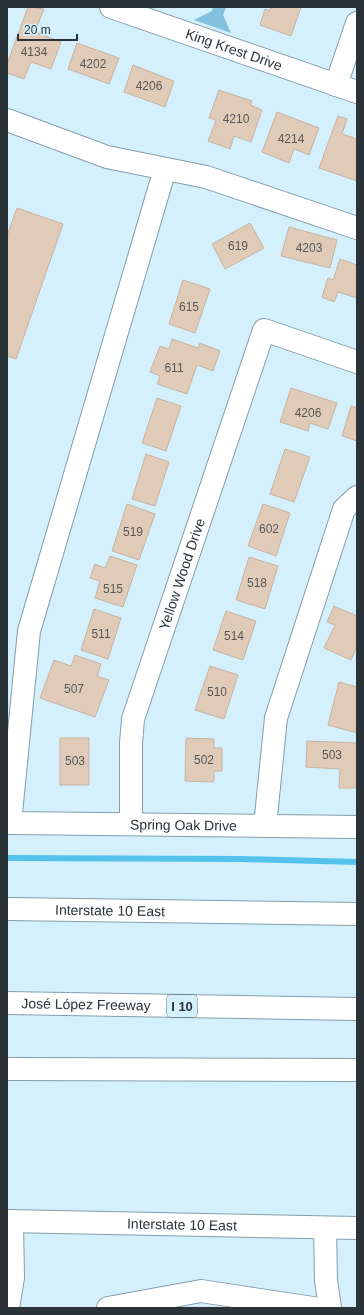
<svg xmlns="http://www.w3.org/2000/svg" width="364" height="1315" font-family="Helvetica,sans-serif">
<rect width="100%" height="100%" fill="#d4f0fd"/>
<path fill="#82c2de" d="M213,7H226L223,15L231,33L194,20L212,11Z"/>
<g fill="none" stroke-linecap="round" stroke-linejoin="round">
<path stroke="#54c2ed" stroke-width="6" d="M7,858L241,859L357,862"/>
</g>
<path fill="#e0cbb8" stroke="#c7b3a0" d="M28,7L44,9L35,32L61,42L51,69L31,62L24,79L7,73V64Z
M271,7H301L291,36L260,25L265,9L270,11Z
M77,43L119,58L109,84L68,69Z
M133,65L174,81L165,107L124,92Z
M219,90L252,101L250,105L262,110L251,142L234,136L230,149L208,141L216,120L209,118Z
M277,112L319,128L309,155L294,149L289,163L262,152Z
M338,116L347,119L342,134L357,139V181L319,168Z
M17,208L63,224L16,359L7,356V236Z
M250,223L264,248L225,269L212,244Z
M289,227L337,240L330,268L281,256Z
M340,259L357,265V298L338,292L334,302L322,297L328,278L333,280Z
M183,280L210,289L195,333L169,324Z
M172,339L198,348L200,343L220,351L213,371L197,365L187,394L157,384L160,376L150,372L160,346L169,349Z
M291,388L337,403L328,429L310,423L308,431L280,422Z
M157,398L181,406L166,451L142,443Z
M351,406L357,408V441L342,436Z
M285,449L310,457L294,502L270,494Z
M146,454L169,462L155,506L132,499Z
M127,504L155,514L139,560L112,551Z
M263,504L290,513L276,556L248,546Z
M110,556L137,565L123,607L95,598L100,581L90,578L95,564L105,568Z
M249,557L278,566L265,609L236,600Z
M334,606L357,616V646L351,660L324,648L335,625L327,622Z
M94,609L121,618L108,659L81,650Z
M226,611L256,621L243,660L213,650Z
M75,655L101,664L97,676L109,680L95,717L40,698L54,660L71,666Z
M210,666L238,675L224,719L195,710Z
M339,682L357,687V733L328,725Z
M60,738H89V785H60Z
M186,738L214,739V748H222V771H214V782L185,781Z
M307,741L357,743V788H339L340,769L306,767Z"/>
<g fill="none" stroke-linecap="round" stroke-linejoin="round">
<g stroke="#849eaa" stroke-width="24">
<g id="minor">
<path id="s1" d="M111,7L357,92"/>
<path d="M336,85L357,23"/>
<path d="M7,120L107,157L206,177L357,228"/>
<path id="s2" d="M165,169L29,631L10,823L357,827"/>
<path id="s3" d="M131,824V743L133,719L264,330L357,362"/>
<path d="M265,826L276,718L344,509L357,497"/>
<path d="M325,1228L326,1280L330,1308"/>
<path d="M8,1308L13,1278L12,1221"/>
<path d="M108,1308L201,1291L313,1308"/>
</g>
</g>
<g stroke="#849eaa" stroke-width="24">
<g id="major">
<path id="s4" d="M7,909L357,914"/>
<path id="s5" d="M7,1221L357,1228"/>
</g>
</g>
<g stroke="#849eaa" stroke-width="24">
<g id="highway">
<path id="s6" d="M7,1003L357,1009"/>
<path d="M7,1069L357,1070"/>
</g>
</g>
<use href="#minor" stroke="#fff" stroke-width="22"/>
<use href="#major" stroke="#fff" stroke-width="22"/>
<use href="#highway" stroke="#fff" stroke-width="22"/>
</g>
<g text-anchor="middle" stroke-width="4" stroke-linejoin="round" paint-order="stroke">
<g font-size="12" fill="#575958">
<text x="34" y="56">4134</text>
<text x="93" y="68">4202</text>
<text x="149" y="90">4206</text>
<text x="236" y="123">4210</text>
<text x="291" y="143">4214</text>
<text x="238" y="250">619</text>
<text x="309" y="252">4203</text>
<text x="189" y="311">615</text>
<text x="174" y="372">611</text>
<text x="308" y="417">4206</text>
<text x="269" y="533">602</text>
<text x="133" y="536">519</text>
<text x="257" y="587">518</text>
<text x="113" y="593">515</text>
<text x="101" y="638">511</text>
<text x="234" y="640">514</text>
<text x="74" y="693">507</text>
<text x="217" y="696">510</text>
<text x="332" y="759">503</text>
<text x="204" y="764">502</text>
<text x="75" y="765">503</text>
</g>
<rect fill="#d4f0fd" stroke="#5c6c73" stroke-width="1" x="167" y="995" width="30" height="22" rx="3"/>
<g font-size="13" font-weight="bold" fill="#293338">
<text x="182" y="1011">I 10</text>
</g>
<g font-size="14" fill="#293338" stroke="#d4f0fd">
<text dy="5" stroke="none"><textPath href="#s1" startOffset="130">King Krest Drive</textPath></text>
<text dy="5" stroke="none"><textPath href="#s3" startOffset="258">Yellow Wood Drive</textPath></text>
<text dy="5" stroke="none"><textPath href="#s2" startOffset="848">Spring Oak Drive</textPath></text>
<text dy="5" stroke="none"><textPath href="#s4" startOffset="103">Interstate 10 East</textPath></text>
<text dy="5" stroke="none"><textPath href="#s6" startOffset="79">José López Freeway</textPath></text>
<text dy="5" stroke="none"><textPath href="#s5" startOffset="175">Interstate 10 East</textPath></text>
</g>
</g>
<rect width="364" height="1315" fill="none" stroke="#293338" stroke-width="16"/>
<path d="M18 34v6h59v-6" fill="none" stroke="#293338" stroke-width="2"/>
<text x="24" y="34" font-size="12" fill="#293338" stroke="#d4f0fd" stroke-width="3" paint-order="stroke">20 m</text>
</svg>
